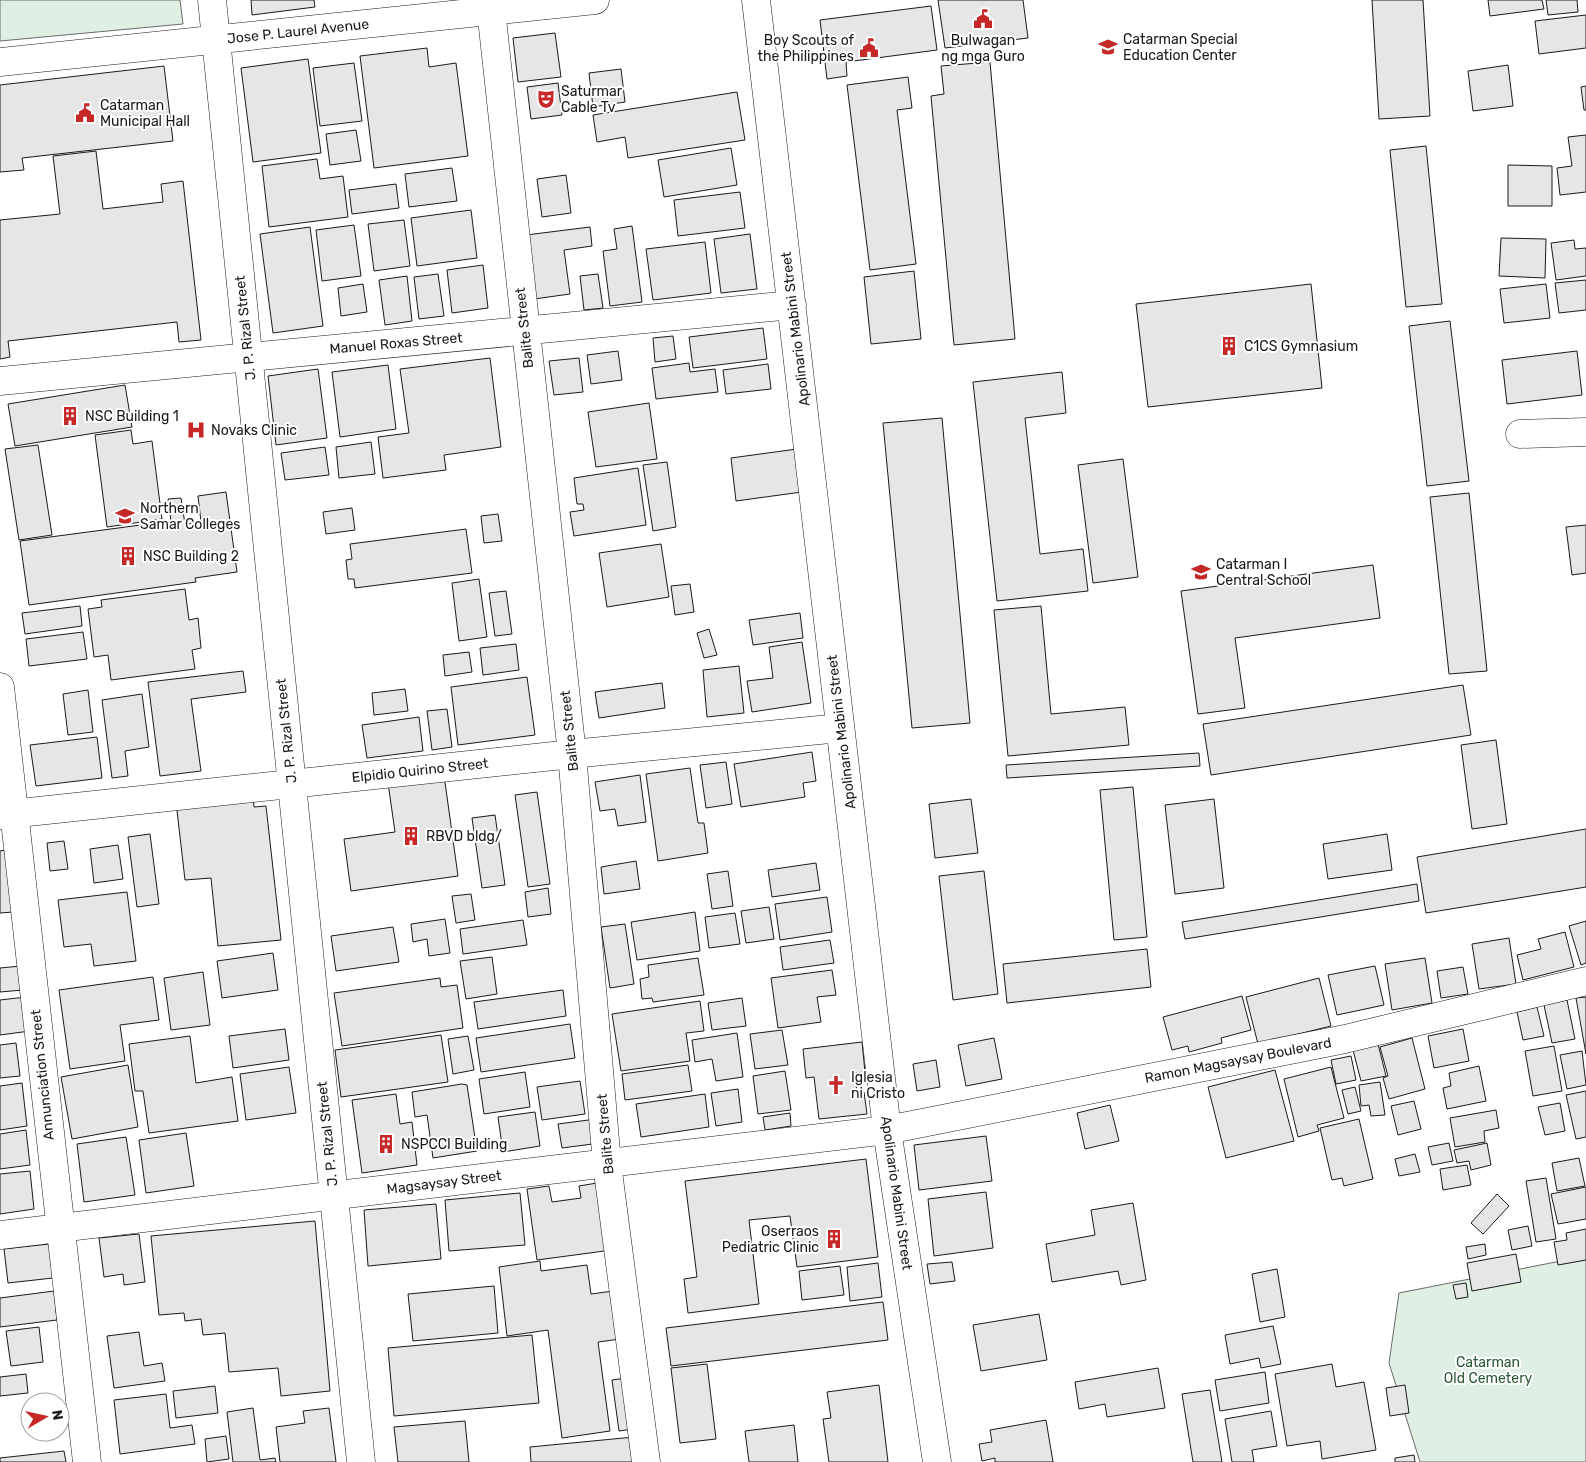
<svg xmlns="http://www.w3.org/2000/svg" width="1586" height="1462" font-family="Rubik,sans-serif">
<rect width="100%" height="100%" fill="#fff"/>
<path fill="#e0efe3" stroke="#6a6a6a" d="M0,0H180L183,24L0,41Z
M1586,1256V1462H1420L1389,1363L1399,1293Z"/>
<path fill="#e6e6e6" stroke="#1a1a1a" d="M251,0H314L315,7L252,15Z
M938,0H1023L1028,38L945,48Z
M1372,0H1423L1430,116L1379,119Z
M1488,0H1542L1544,9L1490,16Z
M1546,0H1577L1578,12L1548,15Z
M931,6L937,50L846,62L847,76L827,79L820,20Z
M1586,15V48L1539,54L1535,21Z
M555,33L561,77L518,82L513,38Z
M427,48L429,67L456,63L468,156L374,168L360,56Z
M308,59L321,153L253,162L241,68Z
M990,62L1015,339L954,345L931,96L944,94L941,66Z
M354,63L362,121L320,126L313,68Z
M1508,65L1513,106L1473,111L1468,71Z
M164,66L173,141L22,158L24,170L0,172V85Z
M621,69L625,102L593,107L589,73Z
M908,77L912,108L897,110L916,264L870,270L847,85Z
M558,83L562,115L531,119L527,87Z
M1586,86V110H1584L1581,87Z
M737,92L745,140L628,158L625,137L597,142L593,115Z
M356,130L361,161L330,165L326,134Z
M1586,135V192L1560,195L1557,168L1572,166L1568,137Z
M1426,146L1442,304L1406,307L1390,150Z
M731,148L737,185L664,197L658,160Z
M96,151L103,209L163,202L161,184L183,181L201,340L179,342L177,322L8,341L10,357L0,359V220L60,214L53,156Z
M317,159L320,179L343,176L348,217L269,227L262,166Z
M1508,165L1552,166V206H1508Z
M452,168L457,201L409,207L405,174Z
M566,175L571,213L542,217L537,179Z
M396,184L399,208L352,214L349,190Z
M740,192L745,228L678,236L674,200Z
M471,210L477,258L417,266L411,218Z
M404,220L410,266L374,271L368,224Z
M354,225L361,276L322,281L316,230Z
M632,226L642,302L610,306L603,251L617,249L614,229Z
M310,227L323,326L273,333L260,234Z
M590,227L592,246L564,250L570,294L534,299L526,235Z
M750,234L757,289L721,293L714,239Z
M1501,238L1546,239L1545,278L1499,276Z
M1574,240L1575,249L1586,248V276L1556,280L1551,243Z
M705,242L711,293L653,300L646,249Z
M483,265L488,308L452,313L447,270Z
M914,271L921,339L871,344L864,277Z
M438,274L444,316L419,319L414,277Z
M598,274L603,308L584,310L580,276Z
M407,276L412,321L385,325L379,280Z
M1586,280V310L1559,313L1555,283Z
M363,284L367,312L341,316L338,288Z
M1311,284L1322,388L1148,407L1136,304Z
M1546,284L1550,318L1504,323L1500,289Z
M1450,321L1469,481L1427,486L1409,326Z
M763,328L767,359L693,368L689,337Z
M673,336L676,359L655,362L653,338Z
M618,351L622,380L591,384L587,355Z
M1577,351L1582,395L1507,404L1502,360Z
M490,358L501,447L444,455L446,470L383,478L378,437L409,433L400,369Z
M579,358L583,392L554,395L549,361Z
M689,363L690,372L715,369L718,392L656,399L652,368Z
M768,364L771,389L726,394L723,370Z
M388,365L396,429L340,437L332,372Z
M318,369L327,438L276,445L268,376Z
M1062,372L1066,413L1025,418L1040,554L1083,549L1088,591L997,601L973,382Z
M125,385L132,427L15,446L8,404Z
M649,403L657,459L596,467L588,412Z
M942,418L970,723L912,728L883,423Z
M131,430L133,444L152,441L162,519L107,527L95,435Z
M371,442L375,474L339,478L336,447Z
M38,445L52,535L19,540L5,449Z
M325,447L329,475L285,480L281,453Z
M797,449L802,492L736,501L731,458Z
M1123,459L1138,577L1093,583L1078,465Z
M667,462L676,527L653,531L643,465Z
M638,468L646,525L574,536L570,512L584,510L583,504H577L574,478Z
M226,492L237,572L195,578L196,582L29,605L20,541L171,521L168,499L181,498L185,524L201,522L198,496Z
M1469,493L1487,671L1449,674L1430,497Z
M352,508L355,530L326,534L323,512Z
M498,514L502,541L484,543L481,516Z
M1586,525V573L1572,575L1566,527Z
M466,529L472,573L355,588L354,579H348L346,560L352,559L350,544Z
M661,544L669,597L607,607L599,553Z
M1373,565L1380,618L1235,638L1245,708L1198,714L1181,591Z
M479,579L487,637L459,641L452,583Z
M690,584L694,612L675,615L671,586Z
M185,589L189,620L198,618L201,648L192,650L195,669L111,680L108,655L94,657L88,609L102,607L101,600Z
M506,591L512,634L495,636L489,593Z
M80,606L82,626L25,634L22,613Z
M1041,606L1051,714L1125,707L1129,745L1008,756L994,610Z
M800,613L803,638L753,645L749,620Z
M709,629L717,655L704,658L697,633Z
M83,632L87,659L29,666L26,639Z
M802,642L811,703L752,712L747,681L773,678L769,647Z
M516,644L519,670L483,675L480,648Z
M469,652L472,672L445,676L443,655Z
M739,666L744,713L707,717L703,670Z
M243,671L246,692L191,699L201,771L160,776L148,682Z
M527,677L535,735L458,745L451,687Z
M662,683L665,708L599,718L595,692Z
M1463,685L1471,735L1211,775L1203,724Z
M405,689L408,711L374,715L372,693Z
M88,690L93,732L68,735L63,694Z
M142,694L149,747L125,751L128,776L112,778L102,700Z
M447,709L452,747L432,750L427,711Z
M419,717L423,751L367,758L362,725Z
M97,737L102,778L36,786L30,745Z
M1496,740L1507,824L1472,829L1461,745Z
M812,752L816,781L803,783L805,797L741,807L734,764Z
M1199,753L1200,766L1007,778L1006,765Z
M726,762L732,804L706,808L700,765Z
M690,768L698,823H704L708,853L658,861L646,774Z
M444,775L458,876L351,891L344,839L395,832L388,783Z
M640,775L646,822L618,826L615,809L600,811L595,782Z
M1133,787L1147,937L1114,940L1100,790Z
M537,792L550,884L528,887L515,795Z
M253,794L254,807L266,806L281,940L218,946L211,878L185,880L176,802Z
M971,799L978,853L935,858L929,804Z
M1214,799L1224,888L1175,894L1165,805Z
M495,815L505,885L482,888L472,818Z
M1586,829V887L1426,913L1417,857Z
M150,834L159,904L137,907L128,837Z
M1387,834L1392,870L1328,879L1323,844Z
M64,841L68,869L50,871L47,843Z
M118,845L123,879L94,883L90,849Z
M5,850L13,912L0,913V851Z
M636,861L640,889L604,894L601,867Z
M816,863L820,890L772,897L768,870Z
M728,871L733,906L712,909L707,874Z
M984,871L998,994L953,1000L939,876Z
M1417,884L1419,901L1185,939L1182,922Z
M548,888L551,914L528,917L525,892Z
M127,892L136,961L94,966L91,944L64,947L58,900Z
M471,894L475,920L456,923L452,896Z
M827,897L832,932L780,940L775,904Z
M769,907L774,939L746,943L741,911Z
M695,912L700,951L637,960L631,922Z
M735,913L740,944L709,948L705,917Z
M445,919L450,953L429,956L427,939L413,942L411,924Z
M523,920L527,945L463,954L460,929Z
M1586,921V963L1581,965L1569,926Z
M625,924L634,984L610,988L601,927Z
M393,927L399,962L336,971L331,936Z
M1565,932L1574,967L1523,980L1517,955L1541,949L1538,939Z
M1509,938L1516,984L1479,989L1472,944Z
M830,940L834,963L783,970L780,947Z
M1147,949L1151,987L1007,1003L1003,964Z
M273,953L278,990L222,998L217,961Z
M492,957L497,994L466,999L460,961Z
M698,958L704,995L653,1002L652,998L642,999L640,979L649,977L648,965Z
M1425,958L1432,1003L1392,1010L1385,964Z
M21,966L23,990L0,992V968Z
M1375,966L1384,1005L1337,1015L1328,975Z
M1463,967L1468,994L1441,998L1437,971Z
M832,970L836,995L817,997L821,1022L778,1028L771,978Z
M203,972L210,1025L171,1030L164,978Z
M153,977L159,1020L120,1025L125,1061L70,1069L59,990Z
M440,978L441,987L457,985L463,1028L342,1046L334,993Z
M1319,978L1331,1026L1258,1044L1246,997Z
M563,990L566,1016L478,1029L474,1002Z
M1242,996L1251,1030L1221,1038L1222,1043L1189,1052L1188,1046L1172,1050L1163,1017Z
M26,997L30,1031L0,1035V1000Z
M1586,997V1054L1576,998Z
M742,998L746,1026L712,1030L708,1003Z
M1567,1000L1575,1039L1552,1043L1544,1005Z
M700,1001L704,1031L686,1033L690,1061L621,1071L612,1014Z
M1537,1007L1544,1036L1523,1040L1517,1012Z
M570,1024L575,1058L481,1072L476,1038Z
M285,1029L289,1060L233,1068L229,1036Z
M1463,1029L1469,1061L1434,1068L1428,1036Z
M782,1030L788,1065L755,1069L750,1034Z
M737,1033L743,1077L716,1081L712,1059L695,1062L692,1040Z
M441,1035L448,1082L341,1097L335,1050Z
M190,1036L196,1083L232,1077L238,1121L149,1133L143,1091H135L129,1044Z
M468,1036L474,1070L453,1074L448,1039Z
M994,1038L1002,1079L966,1086L958,1045Z
M1412,1038L1425,1089L1389,1099L1383,1078L1388,1076L1380,1047Z
M862,1042L865,1072L855,1073L857,1093L864,1092L867,1114L819,1119L814,1077L806,1078L803,1049Z
M16,1043L20,1076L0,1078V1045Z
M1378,1044L1386,1076L1361,1081L1353,1050Z
M1554,1046L1562,1091L1533,1096L1525,1051Z
M1582,1051L1586,1085L1567,1089L1560,1055Z
M1351,1056L1356,1080L1336,1084L1331,1060Z
M936,1060L940,1087L917,1091L913,1064Z
M128,1065L138,1127L72,1139L61,1077Z
M688,1065L692,1091L625,1100L622,1074Z
M1479,1066L1486,1101L1447,1109L1443,1088L1451,1086L1449,1073Z
M289,1067L296,1113L246,1120L240,1074Z
M1331,1067L1344,1118L1317,1125L1319,1131L1298,1137L1284,1079Z
M1275,1070L1294,1141L1226,1158L1208,1087Z
M785,1071L791,1110L758,1114L753,1076Z
M525,1072L530,1107L484,1114L479,1079Z
M580,1081L585,1114L542,1120L537,1087Z
M1380,1082L1385,1115L1371,1116L1369,1105L1361,1106L1359,1085Z
M22,1083L27,1126L0,1130V1086Z
M462,1084L467,1085L477,1151L433,1158L427,1115L415,1117L412,1092Z
M1355,1087L1361,1111L1348,1114L1342,1090Z
M738,1089L742,1122L716,1126L711,1093Z
M1586,1091V1137L1576,1139L1566,1095Z
M396,1094L400,1124L412,1122L417,1165L362,1173L352,1100Z
M705,1094L709,1127L641,1137L636,1104Z
M1414,1101L1421,1129L1398,1135L1391,1106Z
M1560,1103L1565,1131L1545,1135L1538,1107Z
M1110,1105L1119,1141L1085,1149L1077,1113Z
M1496,1110L1499,1128L1484,1131L1485,1142L1455,1147L1450,1118Z
M535,1112L540,1146L503,1152L498,1117Z
M790,1113L791,1126L765,1130L763,1117Z
M596,1119L600,1143L562,1148L558,1124Z
M1359,1119L1373,1179L1344,1186L1342,1178L1332,1180L1320,1128Z
M26,1130L30,1165L0,1169V1134Z
M186,1133L194,1186L146,1193L139,1140Z
M986,1136L992,1181L919,1190L914,1145Z
M126,1137L135,1195L84,1202L77,1144Z
M1449,1143L1453,1161L1432,1165L1428,1147Z
M1487,1143L1491,1165L1471,1170L1469,1161L1457,1163L1454,1150Z
M1415,1154L1420,1172L1399,1176L1395,1159Z
M1579,1158L1585,1186L1557,1191L1552,1163Z
M866,1159L878,1257L797,1267L790,1216L749,1220L759,1304L688,1313L684,1279L697,1277L685,1181Z
M1467,1165L1471,1185L1443,1190L1440,1169Z
M30,1171L34,1209L0,1214V1174Z
M1546,1178L1556,1239L1536,1242L1526,1181Z
M603,1182L612,1250L537,1260L527,1189L549,1186L552,1202L581,1198L579,1186Z
M1586,1187V1219L1558,1224L1551,1194Z
M986,1192L993,1248L934,1256L928,1199Z
M520,1193L525,1245L449,1251L445,1200Z
M1497,1194L1509,1206L1483,1234L1471,1223Z
M1133,1203L1146,1280L1121,1285L1118,1271L1052,1282L1046,1244L1095,1235L1091,1210Z
M436,1204L441,1259L368,1266L364,1210Z
M315,1221L330,1391L281,1396L278,1368L229,1372L225,1333L203,1335L201,1319L185,1321L184,1313L159,1315L151,1236Z
M1528,1226L1532,1246L1512,1250L1508,1230Z
M1586,1229V1260L1558,1265L1554,1242L1567,1240L1566,1233Z
M139,1234L145,1282L124,1285L123,1274L104,1277L99,1238Z
M49,1244L53,1278L8,1283L4,1249Z
M1485,1244L1486,1255L1468,1259L1466,1247Z
M1516,1254L1521,1282L1472,1291L1467,1263Z
M540,1261L541,1271L587,1265L591,1294L613,1291L620,1339L598,1342L610,1431L562,1438L548,1330L507,1336L499,1267Z
M952,1262L955,1281L930,1284L927,1264Z
M878,1263L882,1297L850,1301L847,1267Z
M840,1266L844,1295L802,1300L799,1271Z
M1277,1269L1285,1317L1260,1322L1252,1274Z
M1466,1283L1468,1297L1456,1299L1453,1285Z
M494,1286L498,1333L413,1341L408,1294Z
M54,1291L57,1320L0,1327V1298Z
M883,1302L888,1340L671,1366L666,1328Z
M1039,1314L1047,1360L981,1371L973,1325Z
M1273,1326L1281,1364L1261,1368L1259,1358L1230,1364L1225,1335Z
M39,1327L43,1362L11,1366L6,1331Z
M139,1332L144,1366L162,1363L165,1381L114,1388L107,1336Z
M532,1335L539,1403L394,1416L388,1348Z
M707,1364L716,1439L680,1443L671,1368Z
M1332,1364L1336,1387L1364,1382L1376,1450L1322,1459L1320,1441L1287,1446L1275,1374Z
M1158,1368L1165,1408L1107,1417L1105,1404L1079,1409L1075,1382Z
M1265,1372L1269,1403L1220,1411L1215,1380Z
M26,1374L28,1393L0,1396V1377Z
M634,1377L640,1428L619,1431L612,1380Z
M879,1385L888,1462H829L823,1419L831,1418L827,1392Z
M1405,1385L1409,1413L1390,1416L1386,1388Z
M215,1386L218,1413L176,1418L173,1391Z
M1210,1390L1222,1462H1193L1182,1394Z
M166,1394L170,1428L192,1425L195,1444L120,1454L114,1400Z
M253,1408L260,1460L275,1458L276,1462H233L227,1412Z
M329,1408L336,1462H280L276,1427L305,1423L303,1411Z
M1271,1411L1277,1446L1252,1450L1254,1462H1232L1225,1419Z
M1046,1420L1053,1462H995V1458L982,1461L979,1444L992,1442L990,1430Z
M465,1421L469,1462H398L394,1427Z
M794,1425L798,1462H749L745,1431Z
M226,1436L229,1459L207,1462L205,1439Z
M634,1437L636,1462H531L530,1447Z
M64,1451L66,1462H0V1458Z
M1414,1455L1415,1462H1395V1458Z"/>
<g fill="none" stroke-linecap="round" stroke-linejoin="round">
<g stroke="#1a1a1a" stroke-width="29">
<path id="street" d="M490,0L572,754L607,1164L646,1462
M756,0L887,1130L937,1462
M0,62L595,0
M0,381L792,305
M1520,434L1586,432
M0,687L87,1462
M0,815L572,754L840,728
M0,1235L887,1130L1345,1039L1586,981"/>
</g>
<g stroke="#1a1a1a" stroke-width="29">
<path id="secondary" d="M212,0L361,1462"/>
</g>
<use href="#street" stroke="#fff" stroke-width="28"/>
<use href="#secondary" stroke="#fff" stroke-width="28"/>
</g>
<defs>
<g id="civic-bare" transform="scale(1.5)"><path d="M-.6-6.5H3V-4.5H.6V-3L4-1V1h2V6H-6V1h2V-1L-.6-3ZM-1.2 2.5V6h2.4V2.5Z" fill="#c62828" stroke="#fff" stroke-width="2.5" paint-order="stroke"/></g>
<g id="school-bare" transform="scale(1.5)"><path d="M0-5L7-2L0 1L-7-2ZM-4 1L0 2.5L4 1V4Q0 6-4 4Z" fill="#c62828" stroke="#fff" stroke-width="2.5" paint-order="stroke"/></g>
<g id="theatre-bare" transform="scale(1.5)"><path d="M-5-5.5Q0-4 5-5.5V0Q5 5 0 6Q-5 5-5 0ZM-3.3-2.5H-1v1.5H-3.3ZM1-2.5H3.3v1.5H1ZM-2.8 1Q0 5.5 2.8 1Z" fill="#c62828" stroke="#fff" stroke-width="2.5" paint-order="stroke"/></g>
<g id="building-bare" transform="scale(1.5)"><path d="M-4-6H4V6H1V3H-1V6H-4ZM-2.5-4.3h1.7v1.8h-1.7ZM.8-4.3h1.7v1.8H.8ZM-2.5-1h1.7V.8h-1.7ZM.8-1h1.7V.8H.8Z" fill="#c62828" stroke="#fff" stroke-width="2.5" paint-order="stroke"/></g>
<g id="hospital-bare" transform="scale(1.5)"><path d="M-5-5h3v3.5h4V-5h3V5h-3V1.5h-4V5h-3Z" fill="#c62828" stroke="#fff" stroke-width="2.5" paint-order="stroke"/></g>
<g id="university-bare" transform="scale(1.5)"><path d="M0-5L7-2L0 1L-7-2ZM-4 1L0 2.5L4 1V4Q0 6-4 4Z" fill="#c62828" stroke="#fff" stroke-width="2.5" paint-order="stroke"/></g>
<g id="church-bare" transform="scale(1.5)"><path d="M-1.2-6h2.4v3.5h3.3v2.4h-3.3V6h-2.4V-.1h-3.3v-2.4h3.3Z" fill="#c62828" stroke="#fff" stroke-width="2.5" paint-order="stroke"/></g>
</defs>
<g fill-rule="evenodd">
<use href="#civic-bare" x="983" y="19"/>
<use href="#school-bare" x="1108" y="47"/>
<use href="#civic-bare" x="869" y="48"/>
<use href="#theatre-bare" x="546" y="99"/>
<use href="#civic-bare" x="85" y="113"/>
<use href="#building-bare" x="1229" y="346"/>
<use href="#building-bare" x="70" y="416"/>
<use href="#hospital-bare" x="196" y="430"/>
<use href="#university-bare" x="125" y="516"/>
<use href="#building-bare" x="128" y="556"/>
<use href="#school-bare" x="1201" y="572"/>
<use href="#building-bare" x="411" y="836"/>
<use href="#church-bare" x="836" y="1085"/>
<use href="#building-bare" x="386" y="1144"/>
<use href="#building-bare" x="834" y="1239"/>
</g>
<g text-anchor="middle" stroke-width="4" stroke-linejoin="round" paint-order="stroke">
<g font-size="14" fill="#1a1a1a" stroke="#fff">
<text transform="translate(298 31) rotate(-6)" y="5">Jose P. Laurel Avenue</text>
<text transform="translate(245 328) rotate(-96)" y="5">J. P. Rizal Street</text>
<text transform="translate(524 328) rotate(-96)" y="5">Balite Street</text>
<text transform="translate(795 329) rotate(-97)" y="5">Apolinario Mabini Street</text>
<text transform="translate(396 343) rotate(-5)" y="5">Manuel Roxas Street</text>
<text transform="translate(286 731) rotate(-96)" y="5">J. P. Rizal Street</text>
<text transform="translate(569 731) rotate(-96)" y="5">Balite Street</text>
<text transform="translate(841 732) rotate(-97)" y="5">Apolinario Mabini Street</text>
<text transform="translate(420 770) rotate(-6)" y="5">Elpidio Quirino Street</text>
<text transform="translate(1238 1060) rotate(-11)" y="5">Ramon Magsaysay Boulevard</text>
<text transform="translate(42 1075) rotate(-96)" y="5">Annunciation Street</text>
<text transform="translate(327 1134) rotate(-96)" y="5">J. P. Rizal Street</text>
<text transform="translate(605 1134) rotate(-95)" y="5">Balite Street</text>
<text transform="translate(444 1182) rotate(-7)" y="5">Magsaysay Street</text>
<text transform="translate(897 1193) rotate(82)" y="5">Apolinario Mabini Street</text>
</g>
<g font-size="14" fill="#1a1a1a" stroke="#fff" text-anchor="start">
<text x="1123" y="44">Catarman Special<tspan x="1123" dy="16">Education Center</tspan></text>
<text x="854" y="45" text-anchor="end">Boy Scouts of<tspan x="854" dy="16">the Philippines</tspan></text>
<text x="983" y="45" text-anchor="middle">Bulwagan<tspan x="983" dy="16">ng mga Guro</tspan></text>
<text x="561" y="96">Saturmar<tspan x="561" dy="16">Cable Tv</tspan></text>
<text x="100" y="110">Catarman<tspan x="100" dy="16">Municipal Hall</tspan></text>
<text x="1244" y="351">C1CS Gymnasium</text>
<text x="85" y="421">NSC Building 1</text>
<text x="211" y="435">Novaks Clinic</text>
<text x="140" y="513">Northern<tspan x="140" dy="16">Samar Colleges</tspan></text>
<text x="143" y="561">NSC Building 2</text>
<text x="1216" y="569">Catarman I<tspan x="1216" dy="16">Central School</tspan></text>
<text x="426" y="841">RBVD bldg/</text>
<text x="851" y="1082">Iglesia<tspan x="851" dy="16">ni Cristo</tspan></text>
<text x="401" y="1149">NSPCCI Building</text>
<text x="819" y="1236" text-anchor="end">Oserraos<tspan x="819" dy="16">Pediatric Clinic</tspan></text>
</g>
<g font-size="14" fill="#2b5a34" stroke="#fff">
<text x="1488" y="1367">Catarman<tspan x="1488" dy="16">Old Cemetery</tspan></text>
</g>
</g>
<g transform="translate(45 1417) rotate(81)"><circle r="24" fill="#ffffff" stroke="#a3a3a3"/>
<path d="M0-4L9 19L0 12L-9 19Z" fill="#c62828"/>
<text y="-8" font-size="14" font-weight="bold" text-anchor="middle" fill="#1a1a1a">N</text>
</g>
</svg>
